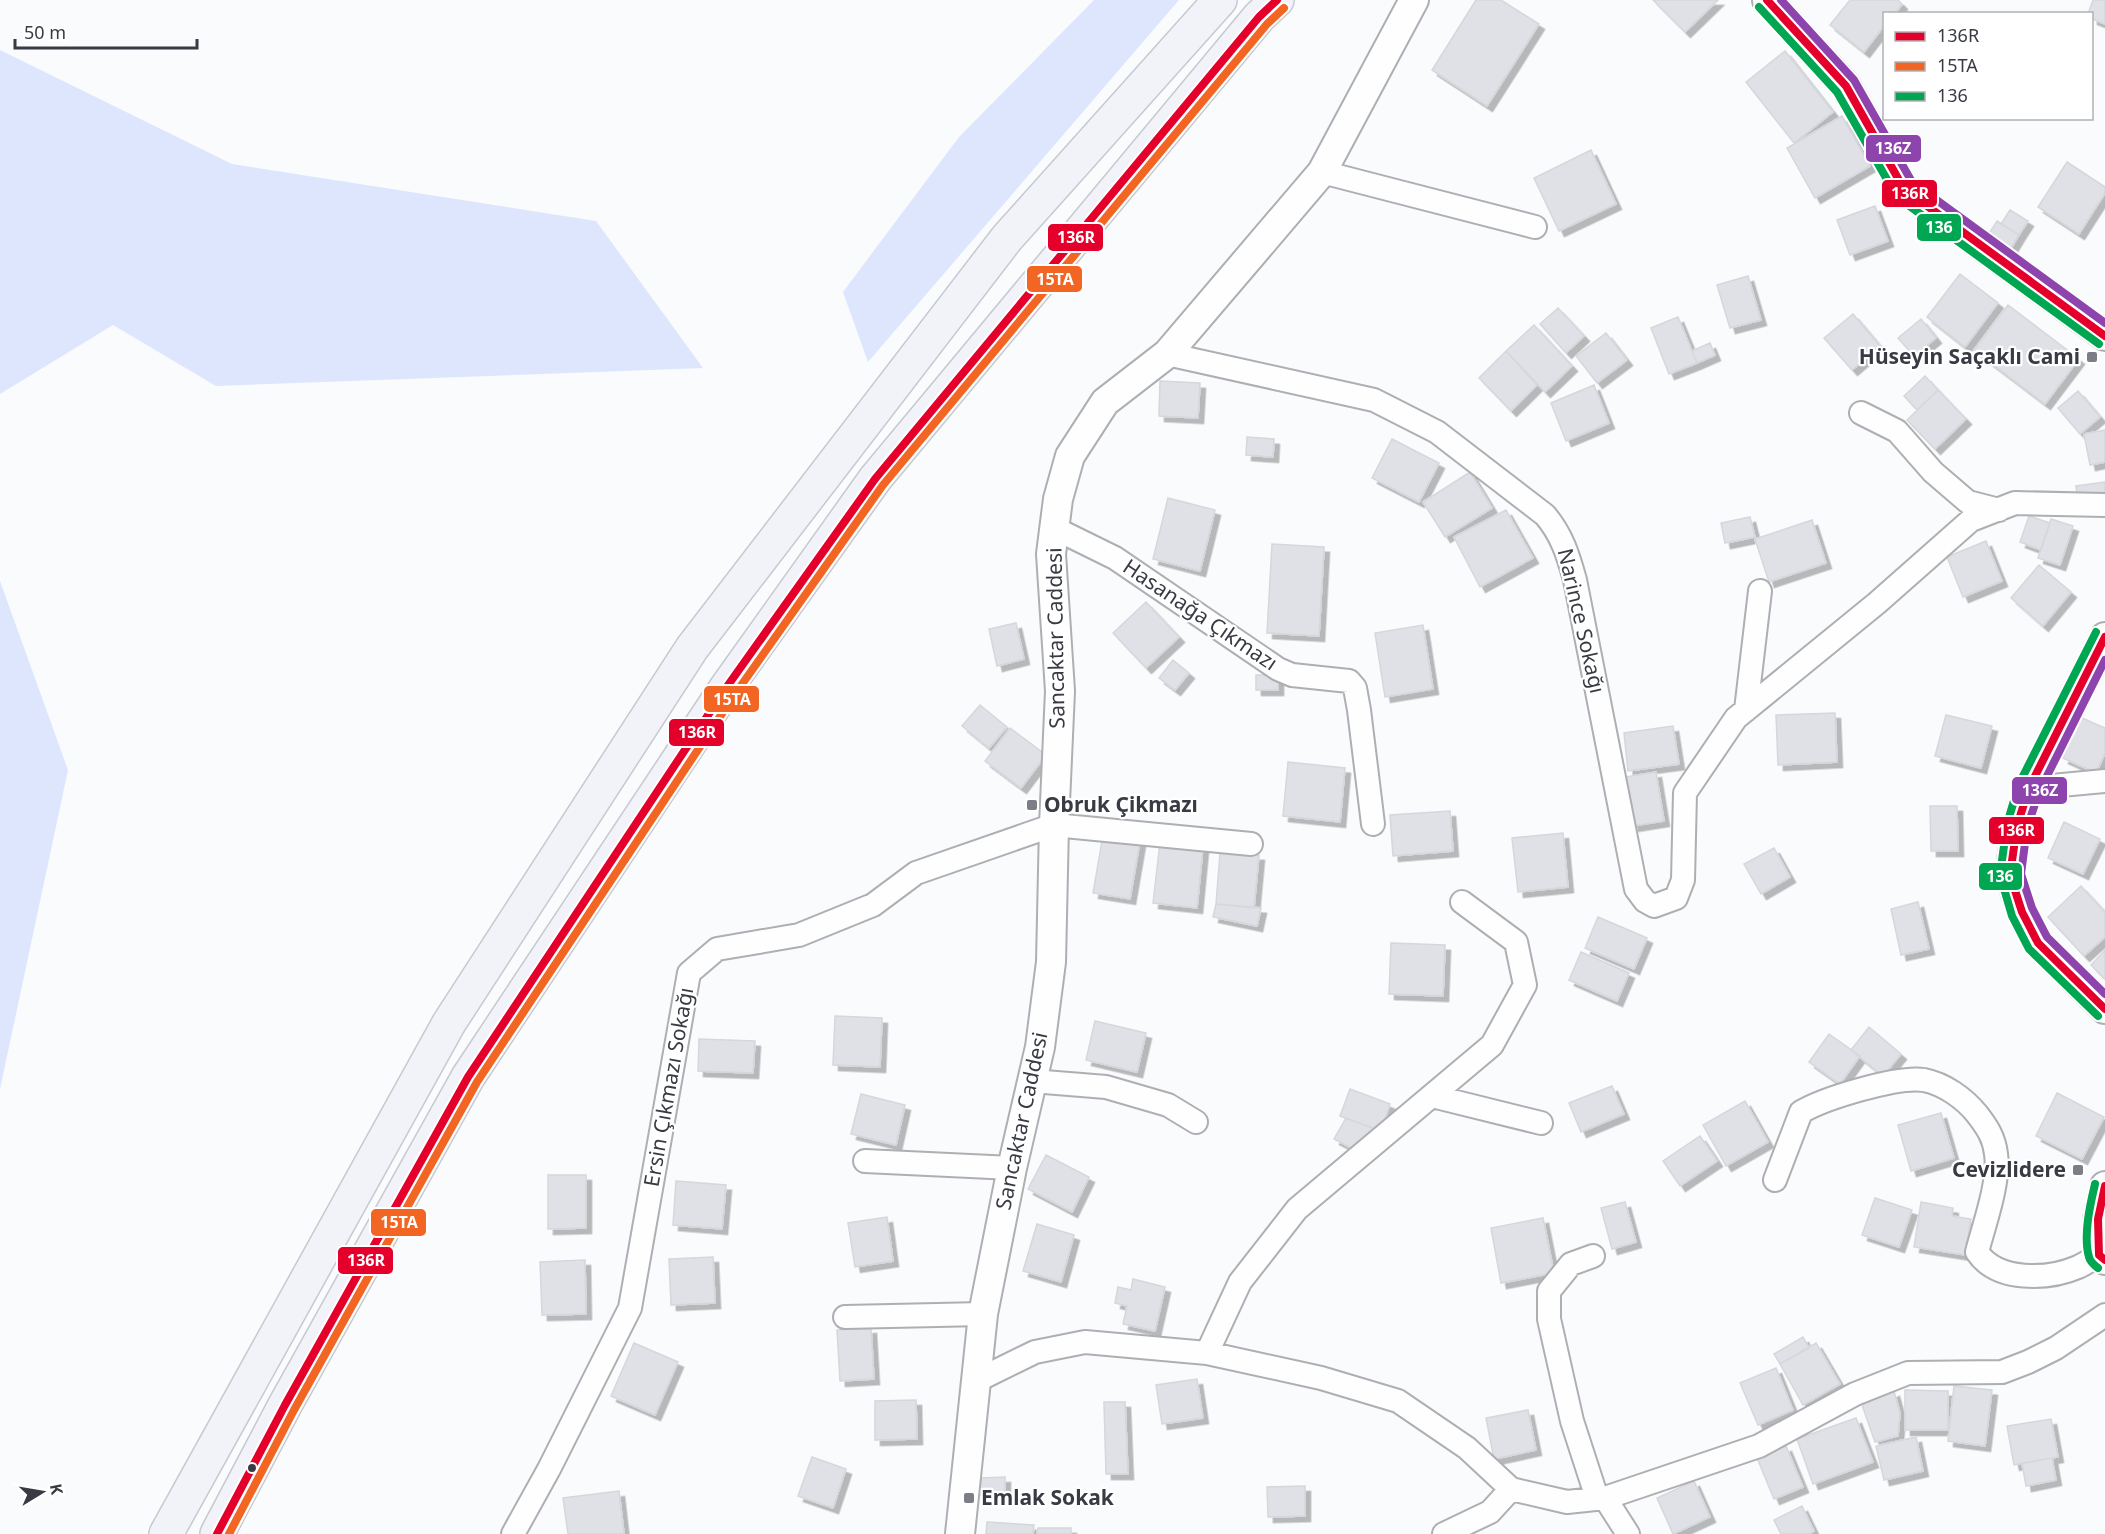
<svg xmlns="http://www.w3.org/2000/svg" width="2105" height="1534" font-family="'Noto Sans',sans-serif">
<defs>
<filter id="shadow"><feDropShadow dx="5.5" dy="5.5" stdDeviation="0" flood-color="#0004"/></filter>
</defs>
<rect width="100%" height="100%" fill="#f9fbfd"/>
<path fill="#dee6fe" d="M1094,0H1179L868,362L843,292L959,137Z
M0,50L232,164L596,221L703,368L216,386L113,325L0,394Z
M0,581L68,770L0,1089Z"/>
<path fill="#dfe1e7" stroke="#d5d7dc" stroke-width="1.5" filter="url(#shadow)" d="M1476,0H1501L1539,24L1487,106L1432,70Z
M1653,0H1718L1685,32Z
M1850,0H1898L1902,4L1895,14H1884V26L1864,52L1830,25Z
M2093,0H2105V24L2092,19V14H2088Z
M1785,51L1833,112L1794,143L1746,82Z
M1842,116L1870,166L1815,198L1787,148Z
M1591,150L1616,204L1559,231L1534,178Z
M2067,162L2105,187V193L2079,234L2038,207Z
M1875,206L1888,241L1850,255L1837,220Z
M2010,210L2028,221L2019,235L2001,224Z
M1997,221L2019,235L2010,250L1987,237Z
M1960,274L1998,303L1965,347L1927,317Z
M1748,276L1761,320L1730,328L1717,285Z
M2008,305L2079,359L2045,404L1974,350Z
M1558,308L1584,336L1566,353L1540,324Z
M1853,314L1880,346L1852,370L1824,338Z
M1678,317L1697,363L1669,374L1651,328Z
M1921,319L1936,338L1914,356L1898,338Z
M1534,325L1572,366L1545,392L1506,351Z
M1606,333L1627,360L1597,383L1576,356Z
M1710,343L1715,355L1697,363L1692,351Z
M1506,351L1537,385L1511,411L1479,378Z
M1925,376L1938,390L1917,410L1904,396Z
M1160,381L1200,383L1198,418L1159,416Z
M1594,385L1609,423L1566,441L1551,403Z
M1938,390L1966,419L1935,449L1907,420Z
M2078,391L2100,417L2080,434L2058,408Z
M2105,430V462L2090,465L2084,434Z
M1247,437L1274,439L1273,457L1246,455Z
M1392,439L1439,463L1419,502L1372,478Z
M1470,472L1492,508L1445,537L1423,502Z
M2105,482V498L2078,502L2076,486Z
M1168,498L1215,510L1200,571L1153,559Z
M1506,510L1533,558L1480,587L1454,537Z
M2029,516L2050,523L2041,550L2020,542Z
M1750,517L1755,537L1725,543L1721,523Z
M2051,519L2073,526L2060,565L2038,558Z
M1812,520L1826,563L1769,582L1755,539Z
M1986,541L2002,581L1963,597L1947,557Z
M1272,544L1324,547L1319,636L1267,633Z
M2039,565L2071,592L2043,626L2011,598Z
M1146,602L1179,637L1146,668L1113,633Z
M1016,623L1024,659L997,666L989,629Z
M1423,625L1433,689L1385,697L1375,633Z
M1173,660L1189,673L1175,690L1159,678Z
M1256,675H1278V690H1256Z
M980,705L1007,727L989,748L962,726Z
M1835,713L1837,762L1778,765L1776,715Z
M1946,715L1992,726L1981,768L1935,756Z
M2080,717L2105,728V753L2096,773L2063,758Z
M1673,726L1679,764L1628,771L1624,733Z
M1010,728L1046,755L1021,788L985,761Z
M1288,762L1345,768L1340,822L1283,816Z
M1656,772L1664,821L1633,826L1625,777Z
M1930,806H1957L1958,851H1931Z
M1450,811L1453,851L1393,856L1390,815Z
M2064,822L2100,839L2083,874L2048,858Z
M1563,833L1568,887L1518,892L1512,838Z
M1103,835L1140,841L1130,899L1093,893Z
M1160,842L1203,847L1197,908L1153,903Z
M1774,848L1790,877L1761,894L1744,864Z
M1220,853L1259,855L1254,908L1216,904Z
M2081,886L2105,912V937L2084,956L2048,917Z
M1918,902L1929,949L1901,955L1891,909Z
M1216,904L1261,908L1257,926L1213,917Z
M1598,917L1647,938L1634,969L1585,948Z
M1391,943L1445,945L1443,996L1389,994Z
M2105,950V979L2091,965Z
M1581,952L1629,973L1617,1001L1569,980Z
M835,1016L882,1018L880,1067L833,1065Z
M1095,1021L1146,1033L1137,1072L1086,1060Z
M1869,1027L1901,1054L1883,1076L1851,1050Z
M1829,1034L1860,1056L1840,1084L1809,1062Z
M699,1039L755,1041L753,1073L698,1071Z
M1612,1086L1624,1114L1581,1132L1569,1103Z
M1350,1089L1390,1104L1381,1131L1340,1116Z
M2057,1093L2104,1117L2082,1159L2036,1136Z
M861,1094L905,1105L896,1145L851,1134Z
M1745,1101L1768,1142L1726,1166L1703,1125Z
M1941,1113L1954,1158L1911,1171L1898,1125Z
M1346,1118L1375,1129L1359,1152L1334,1139Z
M1700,1136L1717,1161L1680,1186L1663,1161Z
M1046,1155L1089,1177L1072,1212L1028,1189Z
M548,1175H586V1228L548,1229Z
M676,1181L726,1185L722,1229L673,1225Z
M1875,1198L1912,1210L1899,1247L1862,1235Z
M1625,1202L1636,1242L1612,1249L1601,1208Z
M1921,1202L1953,1208L1952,1216L1971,1219L1965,1255L1914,1247Z
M887,1217L893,1261L855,1267L848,1223Z
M1543,1218L1554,1273L1501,1283L1491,1228Z
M1037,1224L1074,1235L1061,1282L1023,1271Z
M713,1257L715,1303L671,1305L669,1259Z
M585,1260L586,1314L542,1315L540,1262Z
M1133,1279L1165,1287L1155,1331L1123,1324L1127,1306L1115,1303L1118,1287L1131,1290Z
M871,1328L874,1379L840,1381L837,1330Z
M1803,1337L1809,1348L1780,1364L1774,1354Z
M634,1343L678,1362L655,1415L611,1396Z
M1816,1343L1840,1384L1803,1405L1780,1364Z
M1776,1368L1793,1410L1758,1425L1740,1383Z
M1197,1379L1203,1418L1162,1424L1156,1385Z
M1954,1386L1992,1390L1985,1446L1948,1441Z
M1905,1390L1948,1391V1430H1905Z
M1894,1391L1900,1413L1898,1436L1875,1442L1862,1405Z
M916,1400L917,1439L875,1440V1401Z
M1104,1402H1125L1128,1474H1106Z
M1528,1410L1536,1450L1494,1459L1486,1418Z
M1856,1418L1873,1462L1813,1484L1797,1439Z
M2051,1419L2058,1457L2014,1465L2007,1426Z
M1916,1437L1923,1471L1884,1480L1876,1446Z
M1786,1446L1803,1487L1774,1499L1757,1458Z
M812,1457L846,1469L833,1508L798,1496Z
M2052,1458L2056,1480L2026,1486L2022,1463Z
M1005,1477V1493L980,1495L979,1478Z
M1694,1481L1710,1517L1673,1534L1657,1498Z
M1305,1486V1516L1268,1517L1267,1487Z
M619,1491L624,1534H568L563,1498Z
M1802,1506L1814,1531L1809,1534H1781L1774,1520Z
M987,1522L1034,1525L1033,1534H986Z
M1038,1528H1071V1534H1037Z"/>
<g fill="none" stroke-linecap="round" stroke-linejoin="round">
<g stroke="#adafb3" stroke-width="26">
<path id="minor" d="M1322,172L1535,227
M1167,354L1374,400L1437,432L1545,515C1562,535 1568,555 1575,580L1636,889L1645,901L1654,906L1676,898L1683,880L1685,793L1736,718L1877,603L1971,520L2015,503L2105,505
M1861,413L1897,431L1933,472L1968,502L1999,510
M1054,528L1115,558L1278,669L1292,675L1349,681L1355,688L1359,710L1373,824
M1746,710L1760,591
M2029,788L2105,781
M1032,1081L1106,1087L1168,1105L1196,1122
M1432,1096L1541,1123
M865,1161L1012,1168
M1775,1180L1801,1112C1825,1098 1897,1076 1924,1080C1944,1084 1964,1098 1977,1114C1987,1127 1994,1137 1996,1154C2000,1181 1984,1225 1977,1252C1997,1282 2048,1280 2078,1267C2085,1264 2092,1259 2099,1255
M1593,1256L1571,1264L1549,1291V1319L1572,1421L1597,1498
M845,1317L983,1314
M1207,1353L1240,1282L1297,1209L1492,1045L1525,985L1516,942L1462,902
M976,1381L1035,1352L1085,1342L1207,1353L1321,1378L1398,1401L1467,1448L1511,1489L1567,1502L1605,1498L1759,1446L1855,1394L1908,1373L2002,1372L2028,1362L2056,1348L2105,1315
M1605,1498L1628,1534
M513,1534L549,1469L630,1308L689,973L717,949L799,935L873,905L916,873L1054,825L1251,844
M1444,1534L1490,1512L1511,1489"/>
</g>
<g stroke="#adafb3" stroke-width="32">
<path id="tertiary" d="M1767,0L1846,86L1904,189L2105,336
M2105,637L2029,788L2017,826L2010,875L2022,912L2038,943L2105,1009
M2105,1186L2098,1219L2099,1255L2105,1260
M960,1534L983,1314L1012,1168L1040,1047L1051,962L1054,825L1060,691L1051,554L1058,499L1070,456L1105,402L1167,354L1322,172L1414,0"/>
</g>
<g stroke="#c6c9d0" stroke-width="36">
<path id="trunk" d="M166,1534L449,1023L692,648L1007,238L1220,0
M217,1534L285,1405L468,1077L726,688L875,479L1259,17L1277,0"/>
</g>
<use href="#minor" stroke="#fefeff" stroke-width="22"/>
<use href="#tertiary" stroke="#fefeff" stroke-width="28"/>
<use href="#trunk" stroke="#f2f3f8" stroke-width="33"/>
<g stroke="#fff" stroke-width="12">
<path id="bus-1" d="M1767,0L1846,86L1904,189L2105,336
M2105,637L2029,788L2017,826L2010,875L2022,912L2038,943L2105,1009
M2105,1186L2098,1219L2099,1255L2105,1260
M217,1534L285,1405L468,1077L726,688L875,479L1259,17L1277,0"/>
</g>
<g stroke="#fff" stroke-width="12">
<path id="bus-2" d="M229,1534L294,1410L477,1082L735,694L883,485L1267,24L1284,8"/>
</g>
<g stroke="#fff" stroke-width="12">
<path id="bus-3" d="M1759,7L1837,92L1897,197L2099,344
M2096,632L2019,784L2007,824L2000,875L2012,916L2029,949L2098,1016
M2095,1184C2090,1205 2083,1236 2089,1257C2090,1262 2094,1265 2098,1268"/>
</g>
<g stroke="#fff" stroke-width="12">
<path id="bus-4" d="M1781,0L1854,80L1912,182L2105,323
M2105,660L2039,792L2027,828L2021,874L2032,908L2047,937L2105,994"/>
</g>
<use href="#bus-1" stroke="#e4002b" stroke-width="8"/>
<use href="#bus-2" stroke="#f26522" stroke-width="8"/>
<use href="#bus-3" stroke="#00a651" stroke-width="8"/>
<use href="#bus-4" stroke="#8e44ad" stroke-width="8"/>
</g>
<g fill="#7c7e85" stroke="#fff" stroke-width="2">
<rect x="2086" y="351" width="12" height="12" rx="3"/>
<rect x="1026" y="799" width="12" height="12" rx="3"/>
<rect x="2072" y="1164" width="12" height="12" rx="3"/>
<rect x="963" y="1492" width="12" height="12" rx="3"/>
</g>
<circle fill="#393b44" stroke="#fff" stroke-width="2" cx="252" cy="1468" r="5"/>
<g text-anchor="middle" stroke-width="4.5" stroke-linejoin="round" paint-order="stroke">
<g font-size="21" font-weight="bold" fill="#393b44" stroke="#fff" text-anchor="end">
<text x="2080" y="364">Hüseyin Saçaklı Cami</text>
<text x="1044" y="812" text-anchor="start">Obruk Çikmazı</text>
<text x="2066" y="1177">Cevizlidere</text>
<text x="981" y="1505" text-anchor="start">Emlak Sokak</text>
</g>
<g font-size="21" fill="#393b44" stroke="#fff">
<text transform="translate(1200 615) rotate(34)" y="7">Hasanağa Çıkmazı</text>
<text transform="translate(1581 621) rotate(77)" y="7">Narince Sokağı</text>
<text transform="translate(1056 638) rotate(-91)" y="7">Sancaktar Caddesi</text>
<text transform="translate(669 1087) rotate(-80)" y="7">Ersin Çıkmazı Sokağı</text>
<text transform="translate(1022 1121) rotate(-78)" y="7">Sancaktar Caddesi</text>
</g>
</g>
<g stroke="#fff" stroke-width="2">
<rect x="1865" y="134" width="57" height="29" rx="6" fill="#8e44ad"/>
<rect x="1881" y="179" width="57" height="29" rx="6" fill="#e4002b"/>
<rect x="1916" y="213" width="46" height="29" rx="6" fill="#00a651"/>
<rect x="1047" y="223" width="57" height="29" rx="6" fill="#e4002b"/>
<rect x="1026" y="265" width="57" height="28" rx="6" fill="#f26522"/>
<rect x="703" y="685" width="57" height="28" rx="6" fill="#f26522"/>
<rect x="668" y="718" width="57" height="29" rx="6" fill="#e4002b"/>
<rect x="2011" y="776" width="57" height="29" rx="6" fill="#8e44ad"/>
<rect x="1988" y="816" width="57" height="29" rx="6" fill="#e4002b"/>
<rect x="1978" y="862" width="45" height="29" rx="6" fill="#00a651"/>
<rect x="370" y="1208" width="57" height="29" rx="6" fill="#f26522"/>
<rect x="337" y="1246" width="57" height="29" rx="6" fill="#e4002b"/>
</g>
<g font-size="16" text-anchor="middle" font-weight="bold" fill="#fff">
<text x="1893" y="154">136Z</text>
<text x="1910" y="199">136R</text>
<text x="1939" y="233">136</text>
<text x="1076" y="243">136R</text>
<text x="1055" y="285">15TA</text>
<text x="732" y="705">15TA</text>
<text x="697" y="738">136R</text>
<text x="2040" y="796">136Z</text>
<text x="2016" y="836">136R</text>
<text x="2000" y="882">136</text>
<text x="399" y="1228">15TA</text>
<text x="366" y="1266">136R</text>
</g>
<rect x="1883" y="12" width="210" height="108" fill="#ffffff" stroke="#b0b1b4" stroke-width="1.5"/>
<rect x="1895" y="32" width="30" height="9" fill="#e4002b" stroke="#b0b1b4" stroke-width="1.5"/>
<text x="1937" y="42" font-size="18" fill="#393b44">136R</text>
<rect x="1895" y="62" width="30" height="9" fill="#f26522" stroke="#b0b1b4" stroke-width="1.5"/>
<text x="1937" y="72" font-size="18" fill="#393b44">15TA</text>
<rect x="1895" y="92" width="30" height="9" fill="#00a651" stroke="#b0b1b4" stroke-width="1.5"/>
<text x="1937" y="102" font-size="18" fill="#393b44">136</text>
<g transform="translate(42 1492) rotate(79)" stroke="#ffffff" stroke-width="4.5" paint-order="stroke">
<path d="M0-4.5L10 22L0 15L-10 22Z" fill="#393b44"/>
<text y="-9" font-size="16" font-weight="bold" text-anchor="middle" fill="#393b44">K</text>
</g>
<path d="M15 39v9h182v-9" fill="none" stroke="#393b44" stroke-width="3"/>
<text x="24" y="39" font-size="18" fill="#393b44" stroke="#ffffff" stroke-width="4.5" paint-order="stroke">50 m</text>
</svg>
